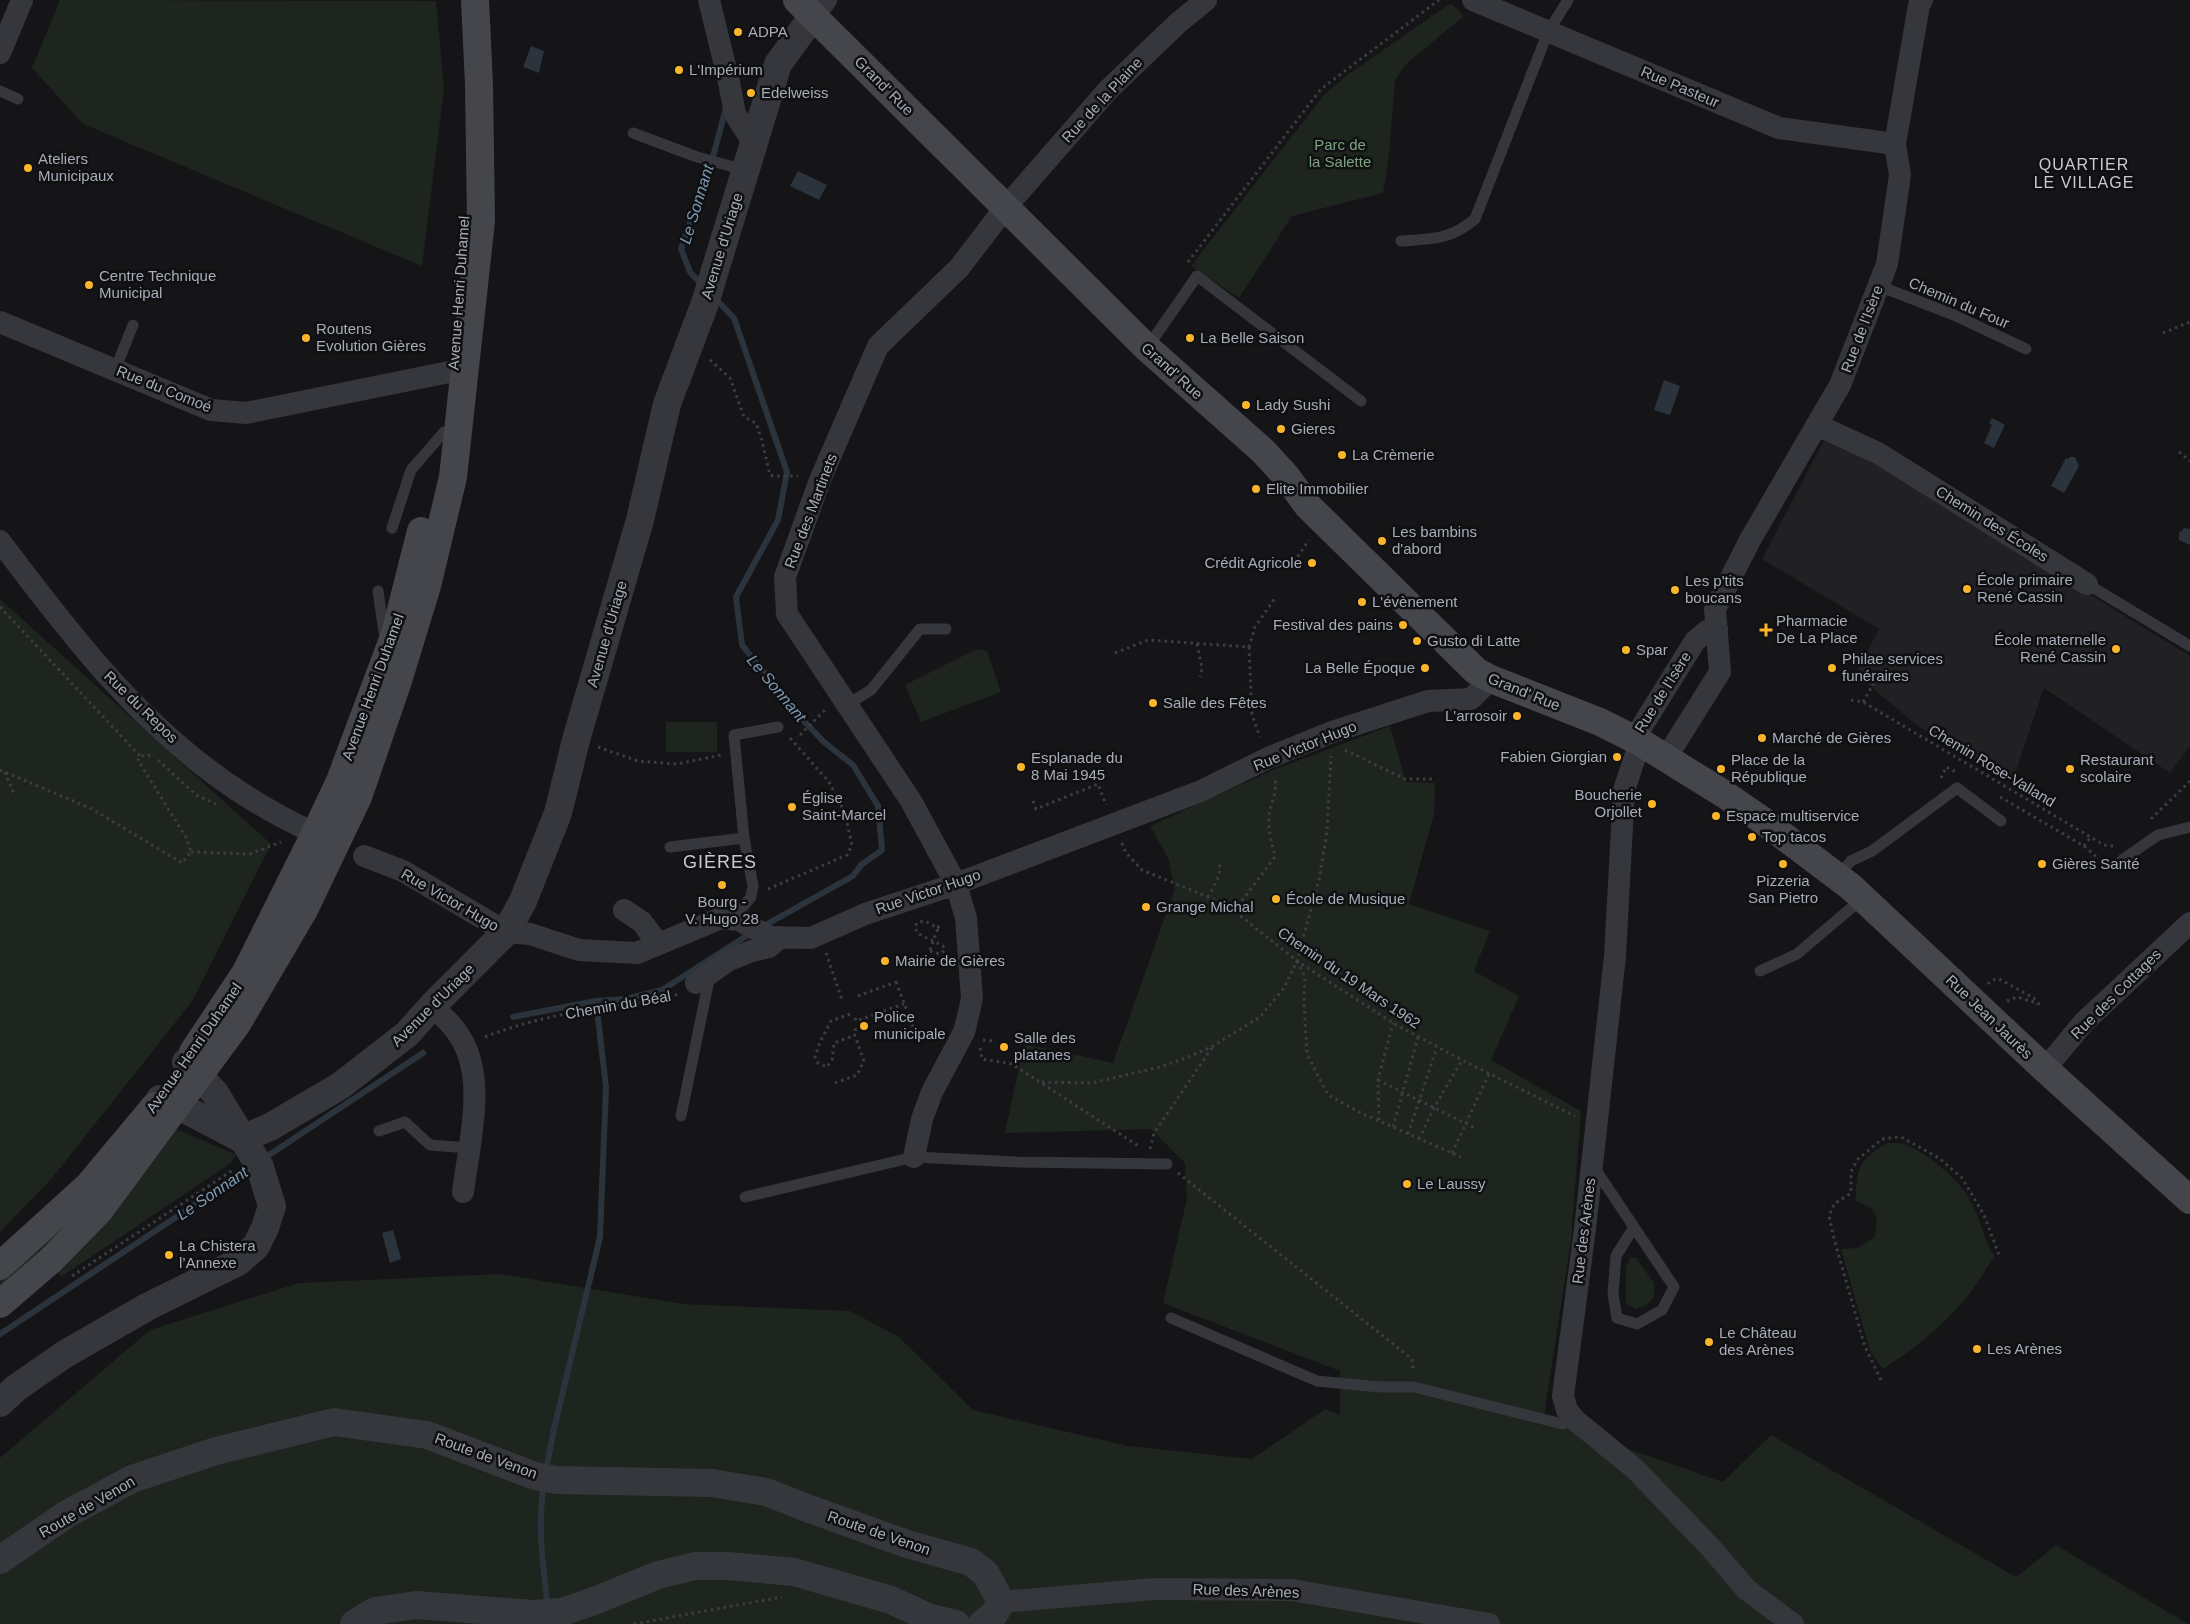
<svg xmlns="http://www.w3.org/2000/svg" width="2190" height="1624" font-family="Arial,sans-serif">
<rect width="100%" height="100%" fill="#151517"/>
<path fill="#212124" d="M1828,433L2190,656V746L2170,773L2044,688L2012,782L1919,727L1856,674L1879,629L1762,559Z"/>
<path fill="#1d251e" d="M60,0L436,1L444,89L422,266L83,124L32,68Z
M1451,3L1464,16L1406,64L1395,80L1389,155L1383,193L1292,216L1239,298L1191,266L1324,95L1346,76Z
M0,599L271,844L193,1000L53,1177L0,1232Z
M977,649L987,651L1001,692L921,722L905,685Z
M666,722H717V752H666Z
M1390,726L1406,782L1435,783L1434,814L1409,904L1490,931L1474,971L1519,996L1491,1060L1581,1111L1571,1240L1543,1422L1577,1431L1723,1482L1771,1435L2016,1577L2056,1545L2188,1624H0V1458L150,1330L299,1283L500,1274L683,1304L850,1311L899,1337L973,1410L1128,1446L1252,1459L1325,1409L1340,1415V1371L1163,1303L1187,1198L1185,1163L1151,1129L1005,1133L1024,1044L1113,1063L1175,889L1168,858L1150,826L1273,770Z
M174,1128L236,1155L231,1163L61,1277L56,1271Z
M1888,1143C1893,1143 1899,1142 1903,1144C1926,1151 1959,1180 1970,1200C1981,1218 1983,1240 1995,1256C1985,1270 1977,1285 1966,1298C1943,1326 1914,1349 1883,1369L1870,1351L1841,1249L1858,1248L1874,1237C1880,1216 1876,1208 1856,1201C1856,1169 1859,1158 1888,1143Z
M83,1214L0,1289V1278L71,1220Z
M1630,1257L1636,1258L1654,1283V1297L1645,1306L1635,1309L1626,1303V1268Z"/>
<path fill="#2b343c" d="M531,46L544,51L539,73L523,67Z
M798,171L827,185L819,200L790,186Z
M1664,380L1680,386L1670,415L1654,410Z
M1992,418L2005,425L1994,448L1984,443L1992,425L1989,423Z
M2070,457H2075L2079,466L2064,493L2051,486L2066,458L2068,459Z
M2184,528L2190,529V545L2179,540V533Z
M393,1230L401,1259L390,1263L382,1233Z"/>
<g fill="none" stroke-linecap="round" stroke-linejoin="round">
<path stroke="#2b343c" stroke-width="6" d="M703,286L690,272L681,249L714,153L726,108
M714,297L734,318L787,472L778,520L736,597L742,645L796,713L824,742L853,765L878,806L882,850L861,865L853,876L762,927
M513,1017L596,1001L626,999L662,990L751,933
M263,1159L423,1053
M0,1334L253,1166
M546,1471L554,1429L600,1237L606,1087L596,1001
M544,1484C537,1524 543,1567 548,1608"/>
<path stroke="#3c3e43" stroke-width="3" stroke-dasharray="2.5 4" stroke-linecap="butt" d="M1188,262L1321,89L1439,0
M2163,333L2190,322
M710,360L730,378L744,417L756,423L762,441L770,475L773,476H798
M2179,452L2190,461
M1294,562L1309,540
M0,607L140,756
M1197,644L1202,669L1200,677
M1249,647L1252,715L1260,737
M1115,653L1148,640L1249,647L1255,627L1275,598
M1851,700L1863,702L2104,845L2114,846
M1863,702L1874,683
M800,735L825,710
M598,747L638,761L677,764L721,755
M1345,750L1405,779H1435
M158,760L196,795L216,804
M0,770L92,809L182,863L191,852L187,839L138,760L140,756L153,755
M5,772L14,794
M1941,778L1946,767L1956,772
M2000,797L2084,846L2099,859
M1033,801L1036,809L1098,784L1106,805
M2151,819L2190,781
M1122,843L1126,853L1142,870L1208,897L1234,911L1297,961L1393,1023L1462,1060L1575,1116
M2084,846L2091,837
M191,852L250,854L281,842
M768,889L847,855L852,845L845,813L829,782L790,738
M1208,897C1213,887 1224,871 1218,861
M1234,911L1275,857C1272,844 1268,831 1269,817C1270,804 1278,792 1275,778
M930,950L938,928
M930,951L940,954L945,950L943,946L917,933L915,926L918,922L925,921L938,928L940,922
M826,953L841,997H844
M1297,961L1305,977L1304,1002L1307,1054L1328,1095L1361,1113L1461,1157
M896,982L914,1029
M1988,984L1992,980L1999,979L2034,998L2037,1004
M858,996L899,981
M2007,1001L2017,997L2040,1004
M850,1014L831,1021L820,1042L815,1057L818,1063L827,1067L832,1060L834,1043L855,1035
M855,1018L856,1021L904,1004
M485,1037C543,1014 604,1007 665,999L678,994
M983,1040L992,1041
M980,1048L982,1059L1012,1064L1140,1147
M1378,1080L1477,1129
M1042,1082L1092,1083L1160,1067L1191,1056L1213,1046L1260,1017L1284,988L1297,961L1319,880L1327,832L1331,756
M835,1083L857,1075L864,1061L854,1033L855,1030L864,1026
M1379,1120L1378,1080L1393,1023
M1393,1127L1418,1037
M1408,1134L1437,1047
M1419,1139L1434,1108L1462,1060
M1150,1149L1154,1133L1213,1046
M1452,1153L1489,1074
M1178,1173L1412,1359L1413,1371
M72,1276L233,1170
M1881,1380L1865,1347L1834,1239L1829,1216L1834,1204L1851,1193V1172L1857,1160L1882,1139L1901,1137L1939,1158L1962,1178L1984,1215L1999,1255
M634,1624L782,1597"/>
<path stroke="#36373c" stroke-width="11" d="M0,91L18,99
M633,133L697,157L745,170
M1401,241C1432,239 1450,240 1475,219L1548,32L1568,0
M1879,286L1954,315L2026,349
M1147,348L1197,276L1361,401
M115,370L133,325
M392,528L411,470L444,432
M2087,584L2190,646
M378,591L384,632L388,637
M848,704L871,690L920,629H946
M670,847L744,838
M2122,860L2158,835L2190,827
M1837,877L1851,861L1872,851L1957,788L2001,821
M733,919L751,897L753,886L744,838L734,735L778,727
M1760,971L1797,954L1863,898
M681,1116L710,975
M379,1131L405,1122L430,1145L469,1148
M1594,1167L1674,1287L1662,1310L1637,1324L1617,1318L1613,1294L1616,1256L1634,1227
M745,1197L914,1157L1017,1162L1167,1164
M1171,1318L1317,1381L1380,1387H1414L1563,1424L1575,1420"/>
<path stroke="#36373c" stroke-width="22" d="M709,0L729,82L735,114L754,144
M1473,0L1779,128L1895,144
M813,16L826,0
M0,53L22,0
M0,322L211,410L246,413L454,371
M1817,425L1878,453L2087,584
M0,541C69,633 140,726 237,790C266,810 299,826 330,841
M1634,739L1695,641L1707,631L1717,629
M1640,742L1624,790L1615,956L1585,1229L1563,1396L1567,1410L1575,1420L1635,1469L1710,1547L1747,1590L1793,1624
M1666,758L1720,672L1715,609L1750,540L1840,385L1887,264L1900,175L1895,144L1919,5L1922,0
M364,856L403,871L506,932L530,934L579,950L637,953L721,918L739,920L770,937L811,938L865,914L956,884L1201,791L1268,758L1332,732L1428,701L1471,699L1491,679
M624,910L642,922L658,944
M696,983L729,960L752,951L769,947L781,937
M432,1006C440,1014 450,1022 456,1031C489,1074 469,1142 463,1192
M2045,1069L2084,1022L2190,923
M914,1157L922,1119L932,1092L964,1032L969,1012L972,998L966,918L956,884L911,801L787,614L785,577L820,480L878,346L959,268L1005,208L1108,90L1178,23L1206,0
M1001,1602L1154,1589L1292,1590L1489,1624"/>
<path stroke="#36373c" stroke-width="28" d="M160,1099L177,1105L242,1139
M242,1139L270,1127L340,1086L407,1034L432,1006L506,932L523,901L558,813L576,740L640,520L667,404L705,303L778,64L813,16
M0,1403L16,1388L65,1354L147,1307L238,1262L256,1246L265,1228L272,1206L260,1167L215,1093L186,1062
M0,1560L67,1514L132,1479L216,1451L334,1422L427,1435L535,1476L556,1480L712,1483L766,1492L807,1508L907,1544L971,1562L986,1574L1001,1602L995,1613L982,1624
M354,1624L375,1611L416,1605L533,1614L562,1612L594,1601L658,1575L695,1566H728L794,1572L891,1600L930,1618L956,1624"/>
<path stroke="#44464c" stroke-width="28" d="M797,0L1147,348L1263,451L1286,476L1308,506L1476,671L1491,679L1600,722L1640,742L1724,794L1762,820L1851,887L2045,1069L2190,1200
M193,1052L246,972L315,834L340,781L395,634L421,531
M0,1266L89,1185L155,1106
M0,1304L50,1261L99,1211L237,1024L304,910L358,797L397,684L427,586L453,477L481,221L479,84L475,0"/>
</g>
<g fill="#fab52b" stroke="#101012" stroke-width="2">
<circle cx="738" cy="32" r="5"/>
<circle cx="679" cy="70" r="5"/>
<circle cx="751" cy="93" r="5"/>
<circle cx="28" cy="168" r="5"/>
<circle cx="89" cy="285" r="5"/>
<circle cx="306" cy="338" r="5"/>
<circle cx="1190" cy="338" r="5"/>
<circle cx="1246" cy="405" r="5"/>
<circle cx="1281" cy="429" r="5"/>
<circle cx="1342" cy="455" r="5"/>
<circle cx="1256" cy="489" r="5"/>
<circle cx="1382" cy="541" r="5"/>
<circle cx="1312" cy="563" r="5"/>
<circle cx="1967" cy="589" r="5"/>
<circle cx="1675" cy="590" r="5"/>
<circle cx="1362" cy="602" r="5"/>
<circle cx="1403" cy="625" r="5"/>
<path d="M1763.5 622.5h5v5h5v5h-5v5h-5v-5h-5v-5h5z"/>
<circle cx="1417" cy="641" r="5"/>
<circle cx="2116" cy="649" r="5"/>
<circle cx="1626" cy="650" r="5"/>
<circle cx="1425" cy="668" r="5"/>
<circle cx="1832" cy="668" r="5"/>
<circle cx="1153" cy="703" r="5"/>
<circle cx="1517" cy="716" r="5"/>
<circle cx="1762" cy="738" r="5"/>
<circle cx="1617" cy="757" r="5"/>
<circle cx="1021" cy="767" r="5"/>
<circle cx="1721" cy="769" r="5"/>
<circle cx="2070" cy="769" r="5"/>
<circle cx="1652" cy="804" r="5"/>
<circle cx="792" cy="807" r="5"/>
<circle cx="1716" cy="816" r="5"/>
<circle cx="1752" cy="837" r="5"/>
<circle cx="1783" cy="864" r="5"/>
<circle cx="2042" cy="864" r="5"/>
<circle cx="722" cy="885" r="5"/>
<circle cx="1276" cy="899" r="5"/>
<circle cx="1146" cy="907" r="5"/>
<circle cx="885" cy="961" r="5"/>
<circle cx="864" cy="1026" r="5"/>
<circle cx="1004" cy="1047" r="5"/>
<circle cx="1407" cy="1184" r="5"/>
<circle cx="169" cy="1255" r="5"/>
<circle cx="1709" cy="1342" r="5"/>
<circle cx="1977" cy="1349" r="5"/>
</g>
<g text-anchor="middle" stroke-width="5" stroke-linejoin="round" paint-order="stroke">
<g font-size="15" fill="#a6acb8" stroke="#101012" text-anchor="start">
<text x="748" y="37">ADPA</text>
<text x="689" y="75">L'Impérium</text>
<text x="761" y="98">Edelweiss</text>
<text x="38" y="164">Ateliers<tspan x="38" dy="17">Municipaux</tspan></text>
<text x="99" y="281">Centre Technique<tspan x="99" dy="17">Municipal</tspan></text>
<text x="316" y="334">Routens<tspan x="316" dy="17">Evolution Gières</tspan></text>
<text x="1200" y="343">La Belle Saison</text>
<text x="1256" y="410">Lady Sushi</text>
<text x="1291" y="434">Gieres</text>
<text x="1352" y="460">La Crèmerie</text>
<text x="1266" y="494">Elite Immobilier</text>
<text x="1392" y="537">Les bambins<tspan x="1392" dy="17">d'abord</tspan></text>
<text x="1302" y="568" text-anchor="end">Crédit Agricole</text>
<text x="1977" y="585">École primaire<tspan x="1977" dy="17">René Cassin</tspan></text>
<text x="1685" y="586">Les p'tits<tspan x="1685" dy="17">boucans</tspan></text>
<text x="1372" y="607">L'évènement</text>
<text x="1776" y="626">Pharmacie<tspan x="1776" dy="17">De La Place</tspan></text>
<text x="1393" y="630" text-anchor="end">Festival des pains</text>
<text x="2106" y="645" text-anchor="end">École maternelle<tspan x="2106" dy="17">René Cassin</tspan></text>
<text x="1427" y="646">Gusto di Latte</text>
<text x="1636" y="655">Spar</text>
<text x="1842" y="664">Philae services<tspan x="1842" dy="17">funéraires</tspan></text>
<text x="1415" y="673" text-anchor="end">La Belle Époque</text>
<text x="1163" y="708">Salle des Fêtes</text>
<text x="1507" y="721" text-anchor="end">L'arrosoir</text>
<text x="1772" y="743">Marché de Gières</text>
<text x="1607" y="762" text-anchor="end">Fabien Giorgian</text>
<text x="1031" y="763">Esplanade du<tspan x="1031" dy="17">8 Mai 1945</tspan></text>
<text x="1731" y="765">Place de la<tspan x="1731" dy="17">République</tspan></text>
<text x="2080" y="765">Restaurant<tspan x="2080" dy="17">scolaire</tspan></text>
<text x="1642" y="800" text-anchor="end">Boucherie<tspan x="1642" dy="17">Orjollet</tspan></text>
<text x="802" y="803">Église<tspan x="802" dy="17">Saint-Marcel</tspan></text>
<text x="1726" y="821">Espace multiservice</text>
<text x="1762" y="842">Top tacos</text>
<text x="2052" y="869">Gières Santé</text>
<text x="1783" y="886" text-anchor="middle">Pizzeria<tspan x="1783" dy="17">San Pietro</tspan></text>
<text x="1286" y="904">École de Musique</text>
<text x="722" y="907" text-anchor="middle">Bourg -<tspan x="722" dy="17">V. Hugo 28</tspan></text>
<text x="1156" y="912">Grange Michal</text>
<text x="895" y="966">Mairie de Gières</text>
<text x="874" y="1022">Police<tspan x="874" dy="17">municipale</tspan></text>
<text x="1014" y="1043">Salle des<tspan x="1014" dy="17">platanes</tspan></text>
<text x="1417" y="1189">Le Laussy</text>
<text x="179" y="1251">La Chistera<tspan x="179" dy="17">l’Annexe</tspan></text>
<text x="1719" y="1338">Le Château<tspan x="1719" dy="17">des Arènes</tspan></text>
<text x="1987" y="1354">Les Arènes</text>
</g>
<g font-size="15" fill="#a6acb8" stroke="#101012">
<text transform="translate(884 86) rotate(45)" y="5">Grand' Rue</text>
<text transform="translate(1680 87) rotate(23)" y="5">Rue Pasteur</text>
<text transform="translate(1102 100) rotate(-47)" y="5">Rue de la Plaine</text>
<text transform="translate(722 246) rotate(-73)" y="5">Avenue d'Uriage</text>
<text transform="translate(459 293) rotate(-86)" y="5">Avenue Henri Duhamel</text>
<text transform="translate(1959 303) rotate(23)" y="5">Chemin du Four</text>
<text transform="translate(1862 329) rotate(-69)" y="5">Rue de l'Isère</text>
<text transform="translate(1172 371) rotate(42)" y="5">Grand' Rue</text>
<text transform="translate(164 389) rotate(22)" y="5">Rue du Comoé</text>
<text transform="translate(811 511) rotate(-69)" y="5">Rue des Martinets</text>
<text transform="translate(1992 524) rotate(32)" y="5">Chemin des Écoles</text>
<text transform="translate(607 634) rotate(-74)" y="5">Avenue d'Uriage</text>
<text transform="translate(373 687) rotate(-70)" y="5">Avenue Henri Duhamel</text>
<text transform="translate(1524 692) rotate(22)" y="5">Grand' Rue</text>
<text transform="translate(1663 692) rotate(-58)" y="5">Rue de l'Isère</text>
<text transform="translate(141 707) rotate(44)" y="5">Rue du Repos</text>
<text transform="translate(1305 746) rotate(-22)" y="5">Rue Victor Hugo</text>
<text transform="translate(1992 766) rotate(31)" y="5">Chemin Rose-Valland</text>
<text transform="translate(928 892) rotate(-19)" y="5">Rue Victor Hugo</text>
<text transform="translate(450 900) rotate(30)" y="5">Rue Victor Hugo</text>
<text transform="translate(1349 978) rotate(34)" y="5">Chemin du 19 Mars 1962</text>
<text transform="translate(2116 994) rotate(-45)" y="5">Rue des Cottages</text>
<text transform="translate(433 1005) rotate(-45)" y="5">Avenue d'Uriage</text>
<text transform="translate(618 1005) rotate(-10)" y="5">Chemin du Béal</text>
<text transform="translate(1989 1017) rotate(44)" y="5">Rue Jean Jaurès</text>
<text transform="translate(194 1048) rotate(-55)" y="5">Avenue Henri Duhamel</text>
<text transform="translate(1584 1231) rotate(-83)" y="5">Rue des Arènes</text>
<text transform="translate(486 1456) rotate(20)" y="5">Route de Venon</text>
<text transform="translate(87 1507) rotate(-30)" y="5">Route de Venon</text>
<text transform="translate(879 1533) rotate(19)" y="5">Route de Venon</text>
<text transform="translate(1246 1591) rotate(2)" y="5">Rue des Arènes</text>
</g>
<g font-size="15" fill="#7ca47f" stroke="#101012">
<text x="1340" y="150">Parc de<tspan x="1340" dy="17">la Salette</tspan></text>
</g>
<g font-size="16" letter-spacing="1" fill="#c8cbd4" stroke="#101012">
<text x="2084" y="170">QUARTIER<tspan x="2084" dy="18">LE VILLAGE</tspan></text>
</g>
<g font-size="16" font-style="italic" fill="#7c9ab4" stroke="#101012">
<text transform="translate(696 204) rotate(-73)" y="6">Le Sonnant</text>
<text transform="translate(777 688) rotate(50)" y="6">Le Sonnant</text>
<text transform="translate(212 1193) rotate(-34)" y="6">Le Sonnant</text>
</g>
<g font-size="18" letter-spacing="1" fill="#c8cbd4" stroke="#101012">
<text x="720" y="868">GIÈRES</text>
</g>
</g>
</svg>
